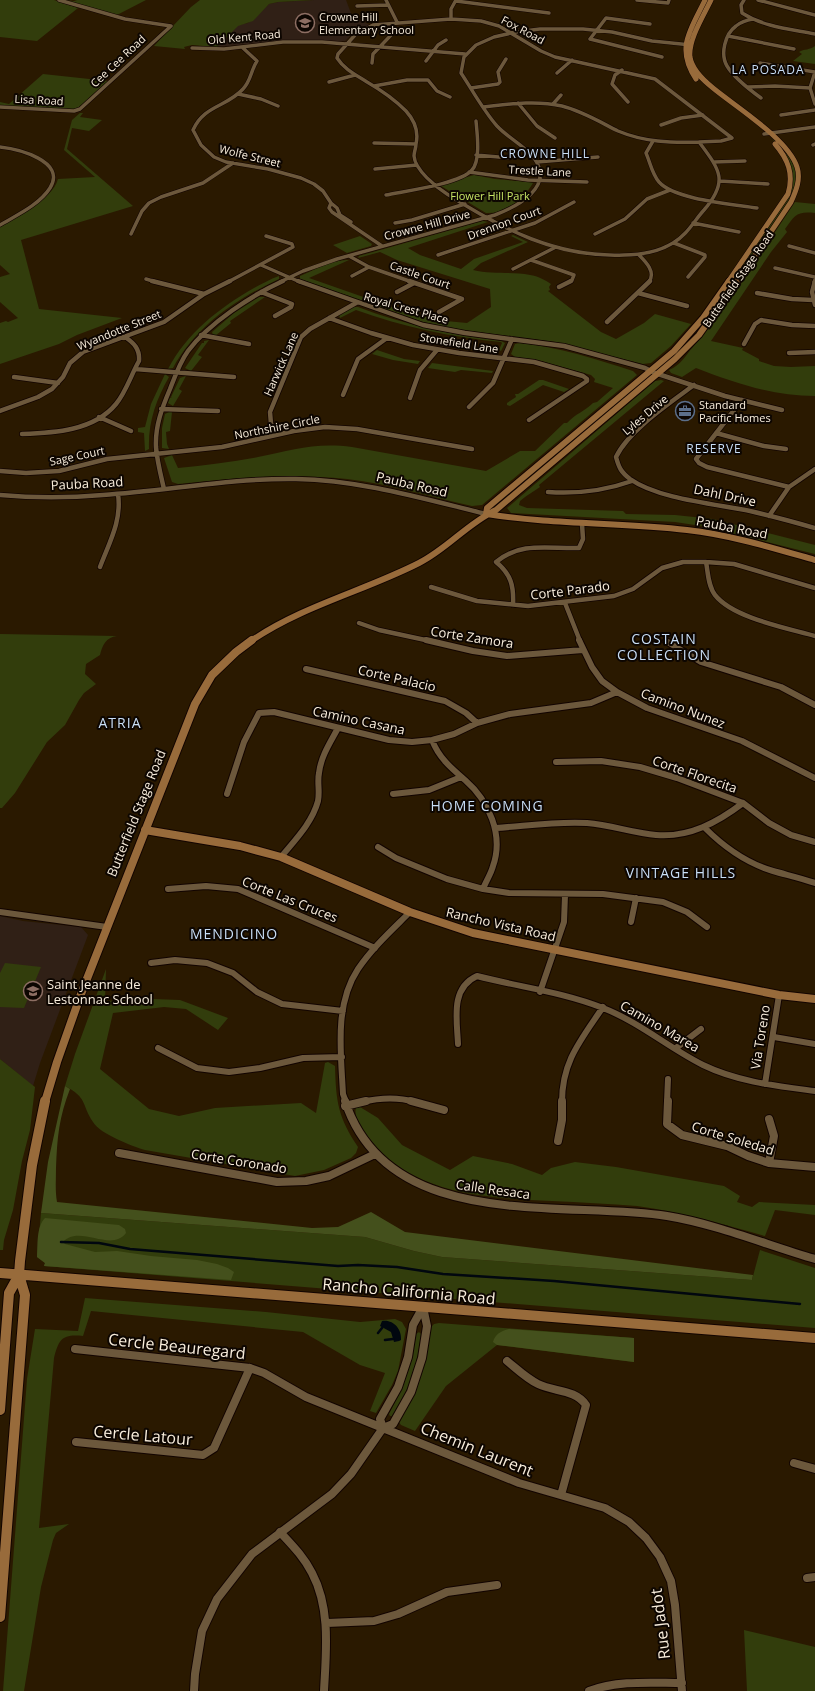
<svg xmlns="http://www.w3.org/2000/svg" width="815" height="1691" font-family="'Open Sans',sans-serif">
<rect width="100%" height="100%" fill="#2a1900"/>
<path fill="#302016" d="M314,0H346L352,16L370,25L355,31L345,41L292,40L217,47L238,25L248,23L269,4L278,2Z
M0,916L23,921L81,927L88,935L40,1063L33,1086L0,1059Z"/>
<path fill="#323d0c" d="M0,0H54L78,8L37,41L0,37Z
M63,0L74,1L77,0H146L115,16Z
M200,0H314L278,2L269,4L253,21L238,26L217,47L192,45L184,47L185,49L154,46L191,7Z
M815,46V64L793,61L802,54L799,52C804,49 810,50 815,46Z
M43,74L108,81L77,109L0,106V102L9,104Z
M80,113H83L80,117L102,120L89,131L72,128L67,149L133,206L21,240L39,309L122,318L77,335L59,344L0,364V323L6,321L8,322L18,318L0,302V277L10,274L0,265V227C18,216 52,200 58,179L95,177L64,150L72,120Z
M771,137C782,142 796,164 797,177C797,183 793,190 792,195L706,323L690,340L659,367L694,334L711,311L792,186L793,176L789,161Z
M474,175L495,179L529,182L533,183C524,199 504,214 486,213L441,186L443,184Z
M795,202L815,204V213C797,211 795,215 785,229L787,232L771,252L711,341L743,348L742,350L759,359V361L774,366L791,367L815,366V396C773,396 735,383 696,368L682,377L671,373L669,370C681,365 685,356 693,347C732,302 762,251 795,202Z
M483,221L488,222L408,248L420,255L461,269L474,259L523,242L511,236L513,235L528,242L481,263L473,270C492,275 512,271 530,275C538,276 545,280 551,284L549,287L550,290L548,291L601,332L616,339L644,323L655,314L691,324L671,346L651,363L643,364L555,342L462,330L423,322L300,279V276C314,270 333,259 349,260L309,278L412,314L446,321L467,323L491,307L490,289L397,260L380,252L358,258L359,256Z
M360,236L372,244L371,246L347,253L333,245Z
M279,276V279C236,299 196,326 173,368L168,369C187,333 219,308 254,288C262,284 270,279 279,276Z
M259,297H265L230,321L231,323L215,336L213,335L212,332L234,313Z
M353,307H358C405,325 452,335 501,341L505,343L501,351L499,350L502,343L501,342C451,337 403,327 356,310L340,318L339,315Z
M209,340L198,355L202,357L191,371L185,368L202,343H204V341Z
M520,343C559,347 596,359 633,371L637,375L482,505L472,506C431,497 390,484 347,479C289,473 237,478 178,484L172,482L164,458L172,455L178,468C205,465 232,462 258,457C292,450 316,442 352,447L486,471L520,451H535L564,423H567C575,414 585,411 593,403L597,402L613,388L594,382L595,379L591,375L541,361L515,357L511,354L515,344Z
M377,350L404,359L420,361L418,364L393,360L372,354Z
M432,363L493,371L492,373L461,370L455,372L428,368Z
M165,374L169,377C156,400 148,422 149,449L145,451L144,433L138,432V428L145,427L151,404Z
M186,376L179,389L182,391L173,406L168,403L170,398L172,397H171L180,378Z
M539,380H543L569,389L564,392L543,385L510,406L507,405V403L516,397L515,394H518Z
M661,380L664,381L539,485L540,487C533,492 527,495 520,501L519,505L527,508L623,511L626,514L675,515L713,519L815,545V554L708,527L675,522L511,513L507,508L635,398L655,381Z
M169,412H172L170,431L166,432L167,444L169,449L162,448V428L165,414Z
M0,634L117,636C106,637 102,646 100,655L86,664L85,674L96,684L84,693L79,700L65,725L47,742L15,793L2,808H0Z
M5,963L41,967L24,1008L0,1007V973Z
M106,969L105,1001L153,999L180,1000L228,1018L218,1030L186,1009L164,1007L113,1013L100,1069L149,1109L179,1116L215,1108L301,1103L316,1113L325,1063L328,1062L335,1066C336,1102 338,1117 358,1147L356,1153L351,1158L324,1170L295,1176L145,1150C132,1146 100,1134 93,1122C81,1104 88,1098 65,1086L75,1054Z
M0,1059L35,1087L30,1130L22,1161L13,1210L4,1240L3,1250H0Z
M360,1107L378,1118L402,1145L450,1170L473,1156L512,1164L542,1175L551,1168L575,1162L616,1167L724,1186L740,1196L737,1202L752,1207L759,1202L815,1205V1215L775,1210L765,1236C723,1224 681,1212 637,1206C609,1204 580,1202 552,1201C487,1198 412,1195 369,1138C363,1131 353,1117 356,1108Z
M41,1213L365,1237L414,1251L442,1257L752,1280L760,1250L815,1268V1328L44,1266L45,1263L37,1257Z
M85,1298L266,1312L360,1322L395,1319L402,1322L406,1329L398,1371L392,1385L376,1413L370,1411L385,1373L360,1365L303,1332L91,1311L83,1336C62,1334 59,1339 54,1358L39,1528L69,1524L56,1533L53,1540L41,1587L24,1691H3L27,1379L35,1329L78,1331Z
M439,1323L634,1338V1362L497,1345L446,1386L415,1431L401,1425L398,1421C417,1391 426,1365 429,1329L434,1324Z
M419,1332L421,1334C418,1364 409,1390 393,1416H390L389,1414C404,1385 412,1366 416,1334Z
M744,1630L815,1647V1691H747Z"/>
<path fill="#44501c" d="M65,1086L70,1089C59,1117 57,1138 56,1168C56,1179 55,1191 57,1202L312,1228L338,1227L371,1212L405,1232L753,1275L752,1280L442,1257L414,1251L365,1237L41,1213L48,1162Z
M45,1218L119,1225L125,1229L126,1233C111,1253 80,1224 63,1242L65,1244L95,1252L117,1251L151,1256L197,1260L217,1264L228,1268L234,1272L231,1280L44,1266L45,1263L37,1257C38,1245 36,1227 45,1218Z
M509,1329L634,1338V1362L497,1345L493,1342C495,1334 501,1331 509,1329Z"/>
<path fill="#01070f" d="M382,1321C393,1319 402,1329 401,1340L399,1341L394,1342L391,1332L380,1326Z"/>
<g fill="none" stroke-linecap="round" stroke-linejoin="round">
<path stroke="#01070f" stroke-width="2.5" d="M61,1242L99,1243L130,1249L338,1266L358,1265L397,1267L443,1274L554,1281L800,1304
M378,1333L382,1328
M385,1340L393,1339"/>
<g stroke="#120400" stroke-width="4.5">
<path id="minor-far3" d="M59,0L125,19L171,26
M386,0L397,22
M637,0L668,3L669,0
M744,0L741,5L742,13C764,27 790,29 815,34
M758,0L815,15
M456,1L549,13
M357,6L388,5
M451,19V9L456,0
M451,19L481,21L499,26L541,51L555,57L655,79L732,138L721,141L699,142C720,170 729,181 704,210C694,221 687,235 673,243C658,252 641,255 624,255C557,258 502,229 447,194C436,187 415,170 414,156C414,152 416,148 416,144C419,131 415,121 406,111C395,100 381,90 367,82C356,75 344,69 337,58L338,54L356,34L373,25Z
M753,19C747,20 741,22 736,26C725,34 720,54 727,66C734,78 750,90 761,98
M650,24L606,18L590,39L662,57
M728,36L794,49
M192,48L224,49L283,42H322L465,54
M243,48L257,61C251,70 251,81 243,89C227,107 204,105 193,130L201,145L214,157L226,162L268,169L301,178L314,184L323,191L331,203L337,208L340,215L351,222L350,224
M426,61L438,45L446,40
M372,63L373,54L394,32
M760,63L815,72
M622,70L615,75L612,84L628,102
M815,72L810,88L815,104
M557,73L572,60
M329,82L355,75
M374,86L407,80H428L437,91L450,97
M748,87L775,86L810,88
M471,88L498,84L500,82L498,72L506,59
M238,94L261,99L278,106
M518,103L537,126L555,138
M553,104L561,95
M0,107L74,111L80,109L171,26
M483,107C509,104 536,100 562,106C582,111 600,122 618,131C644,142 671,143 699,142
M781,115L815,110
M661,125L681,118L703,115
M764,134L815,127
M653,141L646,153C650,162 652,174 659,182C675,200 733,204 757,208
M374,143L416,144
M813,145L815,144
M0,147C18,149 67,161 50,188C39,205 17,215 0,225
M476,155L510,158
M537,162L598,157
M714,162L745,161
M375,169L417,165
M469,172L528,180L587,182
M720,181L768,184
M386,195C405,191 460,184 472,170C481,160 477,133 476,121
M331,203L329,208L332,212L382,246
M395,223L412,220L465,204
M693,223L739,232
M131,234L142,211L149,203L161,197L203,183L233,163
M595,234L625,219L647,199L670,190
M674,243L705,255V257L688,277
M789,246L815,253
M438,255L535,223L574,202
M639,255C646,262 656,272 649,282
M349,256L369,267L412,282
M531,260L574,275L572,280L569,282
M261,265L300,282
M775,268L815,277
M513,269L554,248
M352,276L369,267
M146,279L156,282
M228,282L293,247L292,244L266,236
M280,282L303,271L337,259L495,215C518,206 555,187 534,158C524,145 508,138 497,126C483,110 473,91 461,73L464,57L476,45L494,37L516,32L540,29H583L612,32L652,41L691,45
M814,282L815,280"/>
</g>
<g stroke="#120400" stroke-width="6">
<path id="minor-far2" d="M152,281L204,294
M298,281L423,325L465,333L564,346L645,368L657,374
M409,281L462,299L439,312
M815,281L812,292L815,305
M559,287L571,281
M261,292L292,304L291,307L275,316
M397,292L414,283
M638,293L687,306
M757,293L792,299L813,300
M329,318L371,333L413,345L459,353L534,362L583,376L587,379V381L529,420
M607,322L650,281
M201,335L249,344
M744,344L755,324L761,320L792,325L815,326
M789,353L815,352
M135,369L234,377
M655,373L725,396L782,410
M14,377L58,383
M694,385C670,403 629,430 616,457C619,468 621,472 630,479C658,499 716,504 750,511C772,516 794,522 815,528
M343,395L358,359L387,338
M410,398L420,370L437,350
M742,400L696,459L699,463L707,467L789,487
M469,407L493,383L512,339
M161,409L218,411
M0,411L38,397L52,389L63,377L70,363L83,352L164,322L204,294L230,281
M99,417L131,431
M716,433L764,446L786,449
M22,434C53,433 94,431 116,404C126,392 131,375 139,361C140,349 134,343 125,337
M280,434L271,424L270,412L301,337L310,329L356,303
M0,471L26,473L59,471L107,459L222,447L294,431L325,427L357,429L472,449
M164,489C161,476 157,461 156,447C155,426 162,408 170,389C175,376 180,362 188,351C209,323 252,295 283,281
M548,492C577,494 604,491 632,481
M0,495C34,498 68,498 103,495C167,491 231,478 296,479C361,480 424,499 486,514
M769,516L789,487L815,469
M706,562C708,572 708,586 715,595C733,618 787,628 815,636
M100,567C109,543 122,521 118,494
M431,587L477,601L528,606L614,596L633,589L662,568L683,562H706L734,564L815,588
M565,603L580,641
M513,605C514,586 511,574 496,562C521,541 549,549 579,548L583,539L582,524
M359,623L379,630L430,641"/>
</g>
<g stroke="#120400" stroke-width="8">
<path id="minor-far1" d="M426,640L473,651L507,656L583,650
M579,640L592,667L602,681L617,692L647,708L742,741L815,778
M666,641L701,662L781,687L815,705
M306,669L445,701L466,713L477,723
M432,740C439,758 451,768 465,780C489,801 504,835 493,866C491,874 486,881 483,889
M556,762L601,761L640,767L677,778L743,803L769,823L791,835L815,842
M227,794L244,742L259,713L274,712L389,740L412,742L432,740L454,734L477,723L510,714L591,703L617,692
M393,794L429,790L461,777
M496,828C526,826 557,821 587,823C611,825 633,833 656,835C689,838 718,822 743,803
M705,828C725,848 746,863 773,871C787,875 801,878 815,883
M378,847L396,858L447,879L483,889L509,893L603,894L663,902L687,912L707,927
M281,857C295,840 312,823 318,801C320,791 317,782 319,773C321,756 330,743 338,728
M168,889L206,886L238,889L375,948
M0,912L107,927
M631,922L636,898
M151,963L175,960L207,963L233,973L257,992L282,1004L343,1011
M540,992L564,922L565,895
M774,1037L815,1044
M458,1044C457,1020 450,988 477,976C519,987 563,992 603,1008C639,1022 669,1048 703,1065C738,1082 777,1086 815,1091
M158,1048L197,1068L229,1072L260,1068L303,1058L342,1057
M676,1048L701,1029
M765,1084L779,995
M346,1102L343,1094C341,1053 334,1005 358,969C373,947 392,930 410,912
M362,1102C379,1098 398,1097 415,1102
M562,1102C562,1061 581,1040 603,1007
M667,1102L668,1079"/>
</g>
<g stroke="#120400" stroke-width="10">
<path id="minor" d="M345,1101C388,1233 561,1200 667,1216C716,1224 767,1245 815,1259
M411,1101L444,1110
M668,1101L667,1124L682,1135L727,1146L748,1156L769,1163L815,1167
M345,1106L366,1101
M769,1119L774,1136L769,1163
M558,1141L562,1120V1101
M119,1153L277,1182L306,1181L329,1176L375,1154
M75,1349L250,1368L264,1373L306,1397L519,1483L605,1508L629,1522L646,1538L660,1557L671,1581L675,1605L682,1691
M507,1361C517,1369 526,1378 538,1384C554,1392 575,1389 586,1405L561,1495
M383,1428L380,1419L398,1387L408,1357L413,1325L423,1307
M76,1442L203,1455L214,1448L250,1368
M794,1463L815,1469
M280,1532C292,1545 304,1557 312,1573C331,1609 326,1652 324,1691
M807,1578L815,1577
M327,1623L374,1621L398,1614L447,1592L497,1585
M194,1691L195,1674L202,1631L217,1599L252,1554L332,1494L351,1474L383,1428L393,1424L411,1392L422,1358L427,1326L423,1307
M589,1691C619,1680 651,1683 682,1683"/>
</g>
<g stroke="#120400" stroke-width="6">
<path id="major-far3" d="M711,0C704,15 688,40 690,57C692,70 703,80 713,88C736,107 788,139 797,167C801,179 796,191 791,202L737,282
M696,79C675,48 691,29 705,0
M728,282L788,194C794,174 788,159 775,144"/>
</g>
<g stroke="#120400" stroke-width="8">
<path id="major-far2" d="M486,514L487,508L674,351L703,318L729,281
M487,514C554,525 621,522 687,530C731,535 773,548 815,560
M251,641C302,606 364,591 419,563C447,549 468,523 496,510L675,359L699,335L737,281"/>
</g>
<g stroke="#120400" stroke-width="10">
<path id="major-far1" d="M145,830L240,846L281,857L410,912L473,933L779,995L815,999
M45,1102L57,1062L81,994L195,704L212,675L236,652L252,640"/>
</g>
<g stroke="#120400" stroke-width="12">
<path id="major" d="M0,1273L815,1338
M0,1410L9,1293L19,1275
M0,1617L25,1295L19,1275L20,1261L32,1165L45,1101"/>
</g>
<use href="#minor-far3" stroke="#6c583c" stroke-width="3.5"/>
<use href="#minor-far2" stroke="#6c583c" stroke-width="4.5"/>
<use href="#minor-far1" stroke="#6c583c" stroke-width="6"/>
<use href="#minor" stroke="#6c583c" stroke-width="8"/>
<use href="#major-far3" stroke="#986b3b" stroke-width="5"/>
<use href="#major-far2" stroke="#986b3b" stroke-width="6"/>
<use href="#major-far1" stroke="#986b3b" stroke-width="8"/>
<use href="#major" stroke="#986b3b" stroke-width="10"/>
</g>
<defs>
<g id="school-ring" transform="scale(1)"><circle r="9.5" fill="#0d0601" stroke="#8d6e63" stroke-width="1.5"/><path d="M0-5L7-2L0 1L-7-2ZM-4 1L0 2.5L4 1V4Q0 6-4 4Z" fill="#8d6e63"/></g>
<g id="office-ring" transform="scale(1)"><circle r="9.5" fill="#0d0601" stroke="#5c6f8a" stroke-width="1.5"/><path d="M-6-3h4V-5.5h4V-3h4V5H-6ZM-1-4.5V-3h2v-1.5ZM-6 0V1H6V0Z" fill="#5c6f8a"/></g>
</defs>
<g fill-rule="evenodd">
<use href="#school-ring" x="305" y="23"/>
<use href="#office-ring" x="685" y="411"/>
<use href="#school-ring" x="33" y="991"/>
</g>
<g text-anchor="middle" stroke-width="4" stroke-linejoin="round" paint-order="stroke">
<g font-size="11" fill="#f8eddc" stroke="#0d0601" text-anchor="start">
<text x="319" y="21">Crowne Hill<tspan x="319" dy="13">Elementary School</tspan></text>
<text x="699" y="409">Standard<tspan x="699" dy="13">Pacific Homes</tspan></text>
</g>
<g font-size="11" fill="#f8eddc" stroke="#0d0601">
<text transform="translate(523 30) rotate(28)" y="4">Fox Road</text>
<text transform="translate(244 37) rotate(-5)" y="4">Old Kent Road</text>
<text transform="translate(118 61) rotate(-43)" y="4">Cee Cee Road</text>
<text transform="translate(39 100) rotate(3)" y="4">Lisa Road</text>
<text transform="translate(250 156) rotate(14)" y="4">Wolfe Street</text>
<text transform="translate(540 171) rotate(3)" y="4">Trestle Lane</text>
<text transform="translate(504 223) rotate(-20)" y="4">Drennon Court</text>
<text transform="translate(427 225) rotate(-15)" y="4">Crowne Hill Drive</text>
<text transform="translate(420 275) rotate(19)" y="4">Castle Court</text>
<text transform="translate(738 279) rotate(-55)" y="4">Butterfield Stage Road</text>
<text transform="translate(406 308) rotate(16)" y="4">Royal Crest Place</text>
<text transform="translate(119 330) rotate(-22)" y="4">Wyandotte Street</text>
<text transform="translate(459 343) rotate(9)" y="4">Stonefield Lane</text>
<text transform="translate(281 364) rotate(-66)" y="4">Harwick Lane</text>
<text transform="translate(645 415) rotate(-40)" y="4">Lyles Drive</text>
<text transform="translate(277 427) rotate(-11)" y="4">Northshire Circle</text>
<text transform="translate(77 456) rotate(-12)" y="4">Sage Court</text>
</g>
<g font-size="11" fill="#c6e465" stroke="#0d0601">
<text x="490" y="200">Flower Hill Park</text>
</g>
<g font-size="12" letter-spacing="1" fill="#c9def6" stroke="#0d0601">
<text x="768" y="74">LA POSADA</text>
<text x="545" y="158">CROWNE HILL</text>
<text x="714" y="453">RESERVE</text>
</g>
<g font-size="13" fill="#f8eddc" stroke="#0d0601">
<text transform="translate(87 483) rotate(-3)" y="5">Pauba Road</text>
<text transform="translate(412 484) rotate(13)" y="5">Pauba Road</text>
<text transform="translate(725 495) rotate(12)" y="5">Dahl Drive</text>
<text transform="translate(732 527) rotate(11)" y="5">Pauba Road</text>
<text transform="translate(570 590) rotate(-7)" y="5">Corte Parado</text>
<text transform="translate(472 637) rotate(9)" y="5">Corte Zamora</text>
<text transform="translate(397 678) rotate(13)" y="5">Corte Palacio</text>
<text transform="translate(683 708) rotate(21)" y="5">Camino Nunez</text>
<text transform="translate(359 720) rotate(12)" y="5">Camino Casana</text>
<text transform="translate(695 774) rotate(19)" y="5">Corte Florecita</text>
<text transform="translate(136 813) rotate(-68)" y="5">Butterfield Stage Road</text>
<text transform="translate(290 899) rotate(22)" y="5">Corte Las Cruces</text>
<text transform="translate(501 924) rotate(13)" y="5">Rancho Vista Road</text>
<text transform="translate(660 1026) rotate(30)" y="5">Camino Marea</text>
<text transform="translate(760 1037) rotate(-81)" y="5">Via Toreno</text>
<text transform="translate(733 1138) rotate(17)" y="5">Corte Soledad</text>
<text transform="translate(239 1161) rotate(9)" y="5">Corte Coronado</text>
<text transform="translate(493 1189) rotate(8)" y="5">Calle Resaca</text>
</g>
<g font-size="13" fill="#f8eddc" stroke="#0d0601" text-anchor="start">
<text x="47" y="989">Saint Jeanne de<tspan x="47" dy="15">Lestonnac School</tspan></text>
</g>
<g font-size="14" letter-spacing="1" fill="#c9def6" stroke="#0d0601">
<text x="664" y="644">COSTAIN<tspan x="664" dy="16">COLLECTION</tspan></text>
<text x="120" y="728">ATRIA</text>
<text x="487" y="811">HOME COMING</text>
<text x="681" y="878">VINTAGE HILLS</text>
<text x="234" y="939">MENDICINO</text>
</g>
<g font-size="16" fill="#f8eddc" stroke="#0d0601">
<text transform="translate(409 1291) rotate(5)" y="6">Rancho California Road</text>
<text transform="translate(177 1346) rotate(6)" y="6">Cercle Beauregard</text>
<text transform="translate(143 1435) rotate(5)" y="6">Cercle Latour</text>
<text transform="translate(477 1449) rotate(22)" y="6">Chemin Laurent</text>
<text transform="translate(660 1624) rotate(-97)" y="6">Rue Jadot</text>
</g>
</g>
</svg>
